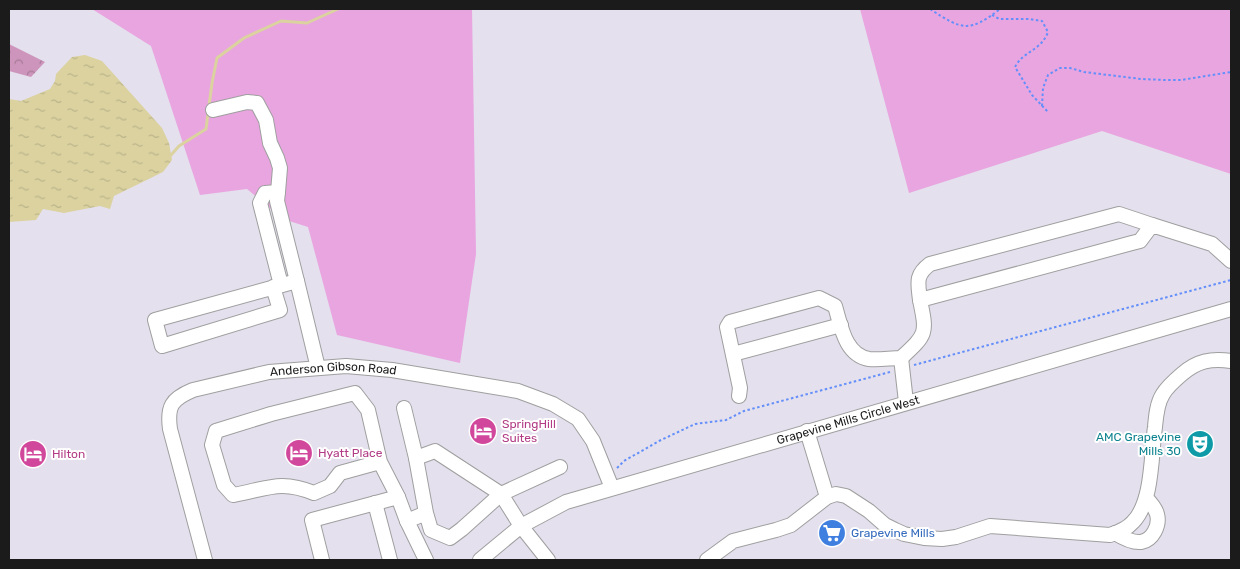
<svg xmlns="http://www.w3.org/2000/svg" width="1240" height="569" font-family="Rubik,sans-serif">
<defs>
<pattern id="forest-crowns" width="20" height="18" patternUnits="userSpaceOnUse" patternTransform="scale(1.25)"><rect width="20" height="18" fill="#cd95bb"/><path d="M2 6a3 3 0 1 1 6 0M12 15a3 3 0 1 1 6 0" fill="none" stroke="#a67997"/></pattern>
<pattern id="water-ripples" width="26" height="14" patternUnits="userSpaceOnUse" patternTransform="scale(1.25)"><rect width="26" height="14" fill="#dbd2a0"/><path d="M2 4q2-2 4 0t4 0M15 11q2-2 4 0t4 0" fill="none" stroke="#bbb489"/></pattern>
</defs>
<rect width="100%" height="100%" fill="#e4e0ed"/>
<path fill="#e8a5e0" d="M92,9H472L476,254L460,363L337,335L308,227L283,219L247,189L200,195L151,46Z
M860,9H1231V174L1102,131L909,193Z"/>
<path fill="url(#forest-crowns)" d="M9,44L45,62L31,77L9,71Z"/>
<path fill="url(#water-ripples)" d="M85,55L102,61L162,128L169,143L172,160L163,172L114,196L110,209L100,206L64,213L43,209L36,220L9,222V99L21,101L50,89L55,81L56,74L72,57Z"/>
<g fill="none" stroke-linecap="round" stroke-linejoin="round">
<path stroke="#dbd2a0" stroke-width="3" d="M170,155H171L179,146L206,129L212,83L217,58L244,38L281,21L307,23L338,9"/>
<g stroke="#9f9f9f" stroke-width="16">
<g id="minor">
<path d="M213,110L247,102L257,103L266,120L270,143L277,158L280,168L278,192"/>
<path d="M281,285L260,203L265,193L278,192L277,201L297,281"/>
<path d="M273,287L280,310L162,346L155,320L297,281L318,368"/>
<path d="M920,300C918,283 915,275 930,264L1119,214L1152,225"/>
<path d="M733,354L841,325"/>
<path d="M901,358L906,402"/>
<path d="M739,396L740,388L727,327L730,322L819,298L835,306C841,326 845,355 869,359C879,360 891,358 901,358C927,334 927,334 920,300L1132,243L1140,241L1152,225L1212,244L1231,261"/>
<path d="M404,408L416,458"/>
<path d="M807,431L827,497"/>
<path d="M380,462L368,410L355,393L271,414L216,431L212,445L224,485L233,495C267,489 280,479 314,493L330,486L340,473L380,462L398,497"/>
<path d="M375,503L390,560"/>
<path d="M1115,533C1123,538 1132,543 1141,542C1153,540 1160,525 1157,514C1155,507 1150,502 1146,498"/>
<path id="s1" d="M205,560L170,429C167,407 171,399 193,390L269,372L346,366L392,370L518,391L553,404L578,419L593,441L612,488"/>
<path d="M322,560L312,520L398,497L407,521"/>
<path d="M426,560L407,521L426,513L431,530L450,538L462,529L501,494L435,451L416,458L426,513"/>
<path id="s2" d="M480,560L521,526L566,502L1231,309"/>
<path d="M548,560L521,526L501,494L560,467"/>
<path d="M707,560L733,541L776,530L791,525L827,497L836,494L846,496L869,511L885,525L895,530L904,534L924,538L942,539L956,537L990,526L1110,535C1119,532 1127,529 1133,522C1153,502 1151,454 1155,427C1156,416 1157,403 1163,394C1167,387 1175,380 1182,374C1197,361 1211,358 1231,361"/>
</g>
</g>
<path stroke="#648ffa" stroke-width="2" stroke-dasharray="2.5 2.5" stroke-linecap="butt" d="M930,9C962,30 969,33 1000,9
M992,15L999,19H1029L1042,21L1048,32C1041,51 1023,51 1015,67L1032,95L1048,112
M1042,106L1043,88L1048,75L1060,68H1070L1084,72L1141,79L1166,80H1181L1231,72
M914,365L1231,280
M617,468L624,461L659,441L695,424L726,420L744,411L890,372"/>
<use href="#minor" stroke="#fff" stroke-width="14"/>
</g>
<defs>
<g id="hotel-disc" transform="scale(1.4375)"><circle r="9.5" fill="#d1479c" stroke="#fff"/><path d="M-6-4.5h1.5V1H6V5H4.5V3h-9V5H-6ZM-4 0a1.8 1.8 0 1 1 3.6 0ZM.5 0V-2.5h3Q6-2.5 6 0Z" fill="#fff"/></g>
<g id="theatre-disc" transform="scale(1.4375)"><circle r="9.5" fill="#0f9aa8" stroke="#fff"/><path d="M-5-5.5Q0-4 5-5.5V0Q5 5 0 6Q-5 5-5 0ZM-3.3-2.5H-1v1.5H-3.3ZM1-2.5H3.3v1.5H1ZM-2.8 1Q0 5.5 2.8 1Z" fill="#fff"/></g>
<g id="supermarket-disc" transform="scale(1.4375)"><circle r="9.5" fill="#3f7fe0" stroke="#fff"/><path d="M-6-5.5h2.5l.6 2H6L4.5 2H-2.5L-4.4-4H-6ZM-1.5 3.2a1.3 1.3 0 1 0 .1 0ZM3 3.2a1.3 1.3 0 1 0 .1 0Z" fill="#fff"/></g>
</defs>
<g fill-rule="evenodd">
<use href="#hotel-disc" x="483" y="431"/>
<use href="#theatre-disc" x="1200" y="444"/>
<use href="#hotel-disc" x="299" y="453"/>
<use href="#hotel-disc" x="33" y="454"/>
<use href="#supermarket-disc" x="832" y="533"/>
</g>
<g text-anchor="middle" stroke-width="4" stroke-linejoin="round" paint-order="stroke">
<g font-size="12" fill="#1b1b1b" stroke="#fff">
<text dy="4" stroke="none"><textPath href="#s1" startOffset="329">Anderson Gibson Road</textPath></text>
<text dy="4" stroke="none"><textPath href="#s2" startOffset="398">Grapevine Mills Circle West</textPath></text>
</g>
<g font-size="12" fill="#b23c85" stroke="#fff" text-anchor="start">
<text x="502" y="428">SpringHill<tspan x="502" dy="14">Suites</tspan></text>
<text x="318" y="457">Hyatt Place</text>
<text x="52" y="458">Hilton</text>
</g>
<g font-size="12" fill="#0d838f" stroke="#fff" text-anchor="end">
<text x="1181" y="441">AMC Grapevine<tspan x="1181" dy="14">Mills 30</tspan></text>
</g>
<g font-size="12" fill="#366cbe" stroke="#fff" text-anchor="start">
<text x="851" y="537">Grapevine Mills</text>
</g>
</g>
<rect width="1240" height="569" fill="none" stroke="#1b1b1b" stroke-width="20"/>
</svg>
